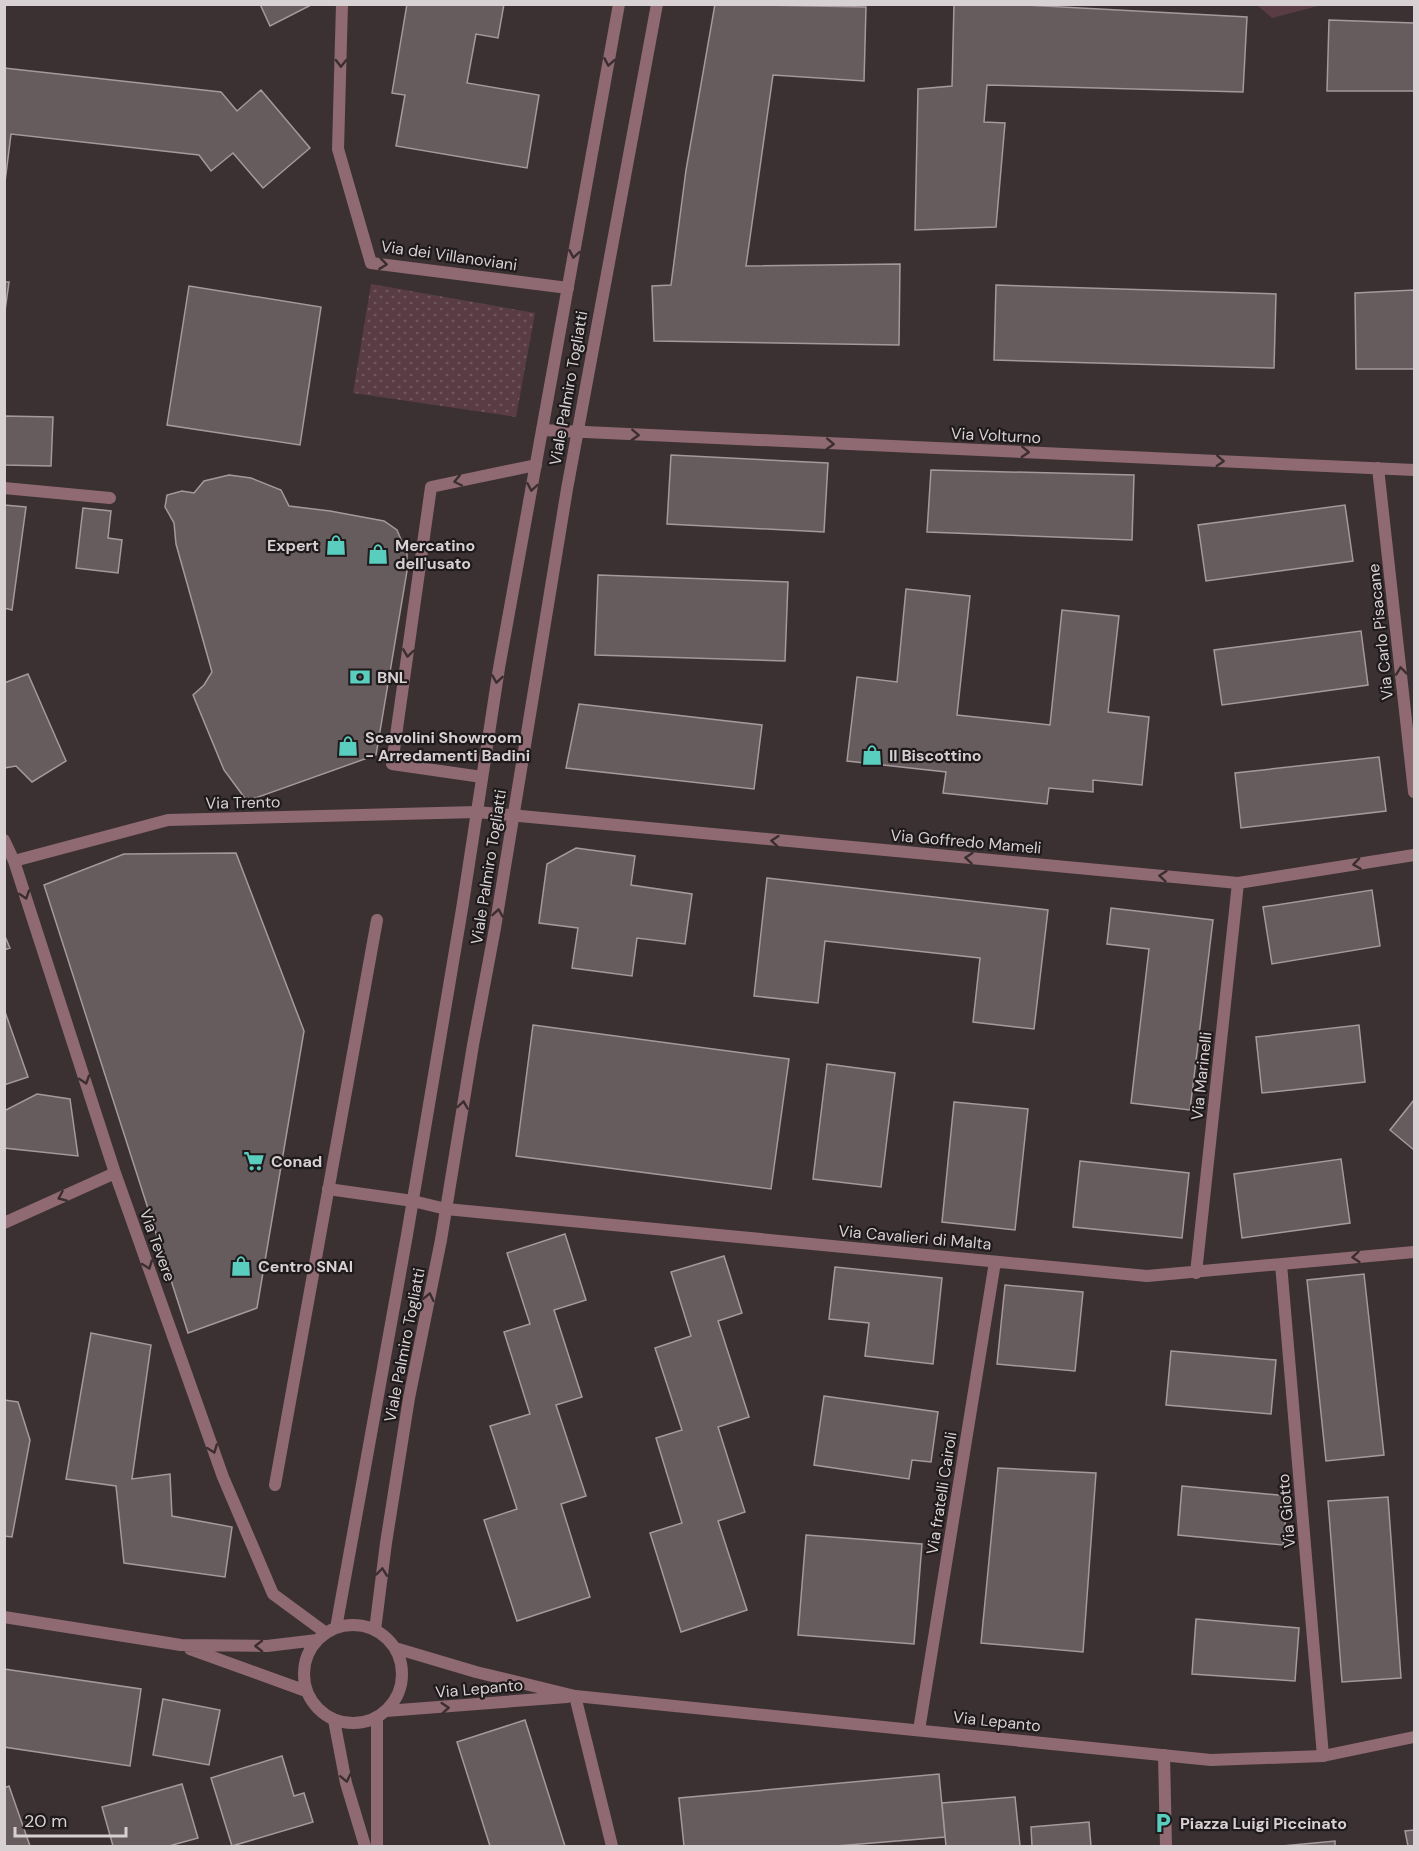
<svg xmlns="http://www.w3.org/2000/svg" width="1419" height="1851" font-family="'DM Sans',sans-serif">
<defs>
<pattern id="grass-dots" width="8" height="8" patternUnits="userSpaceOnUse" patternTransform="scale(1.5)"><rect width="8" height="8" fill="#5a3d44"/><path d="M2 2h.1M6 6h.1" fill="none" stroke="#71585e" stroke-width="1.8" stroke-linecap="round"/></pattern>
</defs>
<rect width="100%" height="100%" fill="#3b3133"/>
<path fill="url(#grass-dots)" d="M371,284L535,313L516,417L353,393Z"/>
<path fill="#5a3d44" d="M1257,5H1322L1272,18Z"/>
<path fill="#665b5d" stroke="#a5999b" stroke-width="1.5" d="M260,4H311V5L270,26Z
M407,4H504L498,38L476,34L467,83L539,95L527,168L396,146L405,95L392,93Z
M715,4L866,7L864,81L773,75L746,266L900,264L899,345L654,341L652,286L671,285L686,170Z
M954,4H1007L1247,17L1243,92L987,85L984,122L1005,123L996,227L915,230L918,89L952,86Z
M1329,20L1414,23V91H1327Z
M4,68L221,92L237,111L261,90L310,148L263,188L233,153L211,171L199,155L11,134L4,190Z
M4,282H9L4,318Z
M996,285L1276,294L1274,368L994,360Z
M189,286L321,307L300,445L167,425Z
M1414,290V369H1356L1355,293Z
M4,416L53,417L51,466L4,465Z
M671,455L828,463L824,532L667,524Z
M931,470L1134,475L1132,540L927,532Z
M229,475L251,478L281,490L289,506L330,511L384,521L397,530L407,554V571L376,755L247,801L224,770L193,695L204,685L212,672L176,544L174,523L165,507L167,495L182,491L194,493L204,481Z
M4,505L26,507L12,610L4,608Z
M1345,505L1353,561L1206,581L1198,525Z
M83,508L111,511L108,538L122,540L118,573L76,568Z
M598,575L788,582L785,661L595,655Z
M906,589L970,596L957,715L1050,725L1062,610L1119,616L1108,712L1149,717L1142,785L1093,780V792L1049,788L1047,804L943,793L946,772L847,761L857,677L897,682Z
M1361,631L1368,685L1222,705L1214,650Z
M28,674L66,761L32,782L16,766L4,768V683Z
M579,704L762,725L754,789L566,768Z
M1379,757L1386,811L1241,828L1235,773Z
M576,848L635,856L631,885L692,894L685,944L637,938L632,976L572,968L578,928L539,923L547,864Z
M236,853L304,1031L257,1308L188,1333L44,885L124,854Z
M767,878L1048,910L1034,1029L973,1022L980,958L825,941L818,1003L754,996Z
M1372,890L1380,946L1272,964L1263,907Z
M1111,908L1213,920L1190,1110L1131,1103L1149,949L1107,944Z
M4,934L10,948L4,950Z
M4,1009L28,1077L4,1085Z
M533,1025L789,1059L771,1189L516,1156Z
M1359,1025L1365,1082L1262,1093L1256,1037Z
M827,1064L895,1073L881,1187L813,1179Z
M37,1094L70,1099L78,1156L4,1148V1111Z
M1414,1100V1150L1390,1130Z
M954,1102L1028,1109L1015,1230L942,1222Z
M1341,1159L1350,1223L1242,1238L1234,1174Z
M1080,1161L1189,1173L1182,1238L1073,1227Z
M565,1234L586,1300L554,1310L582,1397L556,1405L586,1496L561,1504L590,1597L517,1621L484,1520L517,1509L490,1426L530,1414L504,1332L530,1324L507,1253Z
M724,1256L742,1313L718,1321L749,1417L718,1427L745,1512L718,1521L747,1610L681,1632L650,1533L682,1523L656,1438L682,1430L655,1348L691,1336L671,1272Z
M835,1267L942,1278L933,1364L865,1356L869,1323L829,1319Z
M1364,1274L1384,1455L1326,1461L1307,1280Z
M1005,1285L1083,1292L1075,1371L997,1364Z
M91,1333L151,1345L132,1479L170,1474L172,1516L232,1527L225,1577L124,1563L116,1486L66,1479Z
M1171,1351L1276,1360L1271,1414L1166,1405Z
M824,1396L938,1412L931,1462L912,1460L909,1479L814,1465Z
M4,1400L18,1402L30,1440L12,1537L4,1536Z
M998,1468L1096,1473L1083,1652L981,1643Z
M1182,1486L1288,1496L1283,1545L1178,1535Z
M1388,1497L1401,1678L1342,1682L1328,1501Z
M806,1535L922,1544L914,1644L798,1635Z
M1196,1619L1299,1628L1295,1681L1192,1674Z
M4,1669L141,1689L130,1766L4,1747Z
M163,1699L220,1710L209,1765L153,1755Z
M525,1720L565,1846H490L457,1742Z
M282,1756L294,1796L304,1793L313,1822L232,1846L211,1778Z
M939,1774L945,1837L836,1846H684L679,1798Z
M182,1784L198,1838L169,1846H113L102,1807Z
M9,1786L30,1846H4V1788Z
M1015,1797L1020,1846H946L942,1803Z
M1089,1822L1091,1846H1032L1031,1827Z
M1414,1830V1846H1408L1405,1831Z
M1335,1841V1846H1282Z"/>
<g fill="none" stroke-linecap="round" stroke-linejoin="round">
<path stroke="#906a73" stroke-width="12" d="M482,777L392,764L431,487L536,465
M275,1485L377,920"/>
<path stroke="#906a73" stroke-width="12" d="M342,4L338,149L371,263L568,288
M542,430L1414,470
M1378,468L1414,792
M4,488L110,498
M4,840L14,861L115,1173L223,1477L273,1594L326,1633
M14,861L168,820L477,812L1238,883L1414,855
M328,1189L413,1201L446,1209L1147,1276L1414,1252
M4,1223L115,1173
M1281,1264L1323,1756
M1196,1273L1238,883
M575,1696L612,1846
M919,1730L995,1262
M1164,1755L1166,1846"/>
<path stroke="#906a73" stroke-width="12" d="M4,1617L181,1645L267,1646L317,1640
M304 1674a49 49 0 1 1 98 0a49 49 0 1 1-98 0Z
M336,1628L407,1235L463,903L499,668L619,4
M375,1630L386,1543L409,1398L441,1240L473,1045L495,928L567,489L657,4
M395,1648L476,1672L575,1696L1211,1760L1323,1756L1414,1737
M190,1649L306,1691
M386,1711L567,1697
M377,1718V1846
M334,1720L346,1783L365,1846"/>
</g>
<defs><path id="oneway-chevron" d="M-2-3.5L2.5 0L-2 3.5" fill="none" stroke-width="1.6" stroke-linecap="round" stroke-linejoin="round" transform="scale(1.5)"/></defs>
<g stroke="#3b2e31">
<use href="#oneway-chevron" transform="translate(609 62) rotate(100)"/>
<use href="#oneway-chevron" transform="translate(341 63) rotate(91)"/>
<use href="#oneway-chevron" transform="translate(574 254) rotate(100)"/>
<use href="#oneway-chevron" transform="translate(383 264) rotate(7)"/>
<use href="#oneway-chevron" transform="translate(635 435) rotate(3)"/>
<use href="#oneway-chevron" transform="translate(830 444) rotate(3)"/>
<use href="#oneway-chevron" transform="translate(1025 452) rotate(3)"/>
<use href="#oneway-chevron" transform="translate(1220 461) rotate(3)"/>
<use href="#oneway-chevron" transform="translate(458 481) rotate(168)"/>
<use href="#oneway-chevron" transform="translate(532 487) rotate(100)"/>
<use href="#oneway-chevron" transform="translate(408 653) rotate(98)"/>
<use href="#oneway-chevron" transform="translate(1401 671) rotate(-96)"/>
<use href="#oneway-chevron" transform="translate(497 679) rotate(99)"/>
<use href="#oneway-chevron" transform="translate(775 841) rotate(-175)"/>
<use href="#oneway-chevron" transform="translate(969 858) rotate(-175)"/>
<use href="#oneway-chevron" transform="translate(1357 864) rotate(171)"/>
<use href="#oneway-chevron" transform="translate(1163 876) rotate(-175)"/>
<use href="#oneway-chevron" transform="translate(25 895) rotate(72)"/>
<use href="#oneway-chevron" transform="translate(498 913) rotate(-81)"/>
<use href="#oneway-chevron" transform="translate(85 1080) rotate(72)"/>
<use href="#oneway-chevron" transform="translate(463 1105) rotate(-81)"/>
<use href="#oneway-chevron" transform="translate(62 1197) rotate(156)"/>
<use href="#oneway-chevron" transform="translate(1356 1257) rotate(175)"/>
<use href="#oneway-chevron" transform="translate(148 1265) rotate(70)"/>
<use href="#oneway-chevron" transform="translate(429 1297) rotate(-78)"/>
<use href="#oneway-chevron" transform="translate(213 1449) rotate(70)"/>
<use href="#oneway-chevron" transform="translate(382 1572) rotate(-83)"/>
<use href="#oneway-chevron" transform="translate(259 1646) rotate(180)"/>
<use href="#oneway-chevron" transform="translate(445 1708) rotate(-4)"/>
<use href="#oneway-chevron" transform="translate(346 1778) rotate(78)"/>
</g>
<defs>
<g id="shop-bare" transform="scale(1.62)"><path d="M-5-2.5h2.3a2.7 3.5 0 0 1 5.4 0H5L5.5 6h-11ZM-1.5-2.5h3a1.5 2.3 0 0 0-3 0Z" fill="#59cebf" stroke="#1f1a1b" stroke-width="2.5" paint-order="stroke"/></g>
<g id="bank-bare" transform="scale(1.62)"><path d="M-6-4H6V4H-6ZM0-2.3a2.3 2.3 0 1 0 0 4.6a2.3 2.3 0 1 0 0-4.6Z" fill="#59cebf" stroke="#1f1a1b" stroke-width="2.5" paint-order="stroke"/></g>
<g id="supermarket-bare" transform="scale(1.62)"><path d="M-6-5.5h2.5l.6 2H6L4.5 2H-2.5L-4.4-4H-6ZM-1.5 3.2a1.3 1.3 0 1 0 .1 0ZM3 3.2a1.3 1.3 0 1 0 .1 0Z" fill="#59cebf" stroke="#1f1a1b" stroke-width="2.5" paint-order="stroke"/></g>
<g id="parking-bare" transform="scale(1.62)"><path d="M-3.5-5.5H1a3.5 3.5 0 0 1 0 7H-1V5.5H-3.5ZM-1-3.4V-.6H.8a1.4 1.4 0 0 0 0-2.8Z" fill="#59cebf" stroke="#1f1a1b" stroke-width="2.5" paint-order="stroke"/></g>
</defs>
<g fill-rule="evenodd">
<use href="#shop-bare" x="336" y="545"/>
<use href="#shop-bare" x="378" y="554"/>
<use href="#bank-bare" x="360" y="677"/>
<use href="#shop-bare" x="348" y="746"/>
<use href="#shop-bare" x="872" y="755"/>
<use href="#supermarket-bare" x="254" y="1161"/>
<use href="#shop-bare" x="241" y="1266"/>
<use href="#parking-bare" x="1163" y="1823"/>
</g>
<g text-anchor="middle" stroke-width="4.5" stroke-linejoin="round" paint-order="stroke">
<g font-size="16" fill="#d8d1d3" stroke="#1f1a1b">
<text transform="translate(449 255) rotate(8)" y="6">Via dei Villanoviani</text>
<text transform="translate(568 388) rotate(-80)" y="6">Viale Palmiro Togliatti</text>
<text transform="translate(996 435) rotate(3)" y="6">Via Volturno</text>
<text transform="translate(1380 632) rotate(-96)" y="6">Via Carlo Pisacane</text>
<text transform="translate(243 802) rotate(-1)" y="6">Via Trento</text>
<text transform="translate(966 841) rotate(5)" y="6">Via Goffredo Mameli</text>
<text transform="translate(488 867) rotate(-81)" y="6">Viale Palmiro Togliatti</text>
<text transform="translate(1201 1076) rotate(-84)" y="6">Via Marinelli</text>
<text transform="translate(915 1237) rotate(5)" y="6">Via Cavalieri di Malta</text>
<text transform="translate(158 1245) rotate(70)" y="6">Via Tevere</text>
<text transform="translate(404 1345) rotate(-79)" y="6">Viale Palmiro Togliatti</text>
<text transform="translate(941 1493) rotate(-81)" y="6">Via fratelli Cairoli</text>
<text transform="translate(1286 1511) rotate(-95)" y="6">Via Giotto</text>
<text transform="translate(479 1688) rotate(-5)" y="6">Via Lepanto</text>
<text transform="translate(997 1721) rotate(6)" y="6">Via Lepanto</text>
</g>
<g font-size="16" font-weight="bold" fill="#d8d1d3" stroke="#1f1a1b" text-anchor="start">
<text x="319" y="551" text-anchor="end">Expert</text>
<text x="395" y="551">Mercatino<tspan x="395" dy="18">dell'usato</tspan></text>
<text x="377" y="683">BNL</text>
<text x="365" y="743">Scavolini Showroom<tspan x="365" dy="18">- Arredamenti Badini</tspan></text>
<text x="889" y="761">Il Biscottino</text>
<text x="271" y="1167">Conad</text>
<text x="258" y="1272">Centro SNAI</text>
<text x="1180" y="1829">Piazza Luigi Piccinato</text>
</g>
</g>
<rect width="1419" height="1851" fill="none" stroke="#d8d1d3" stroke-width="12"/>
<path d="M15 1827v9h111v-9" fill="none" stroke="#d8d1d3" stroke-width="3"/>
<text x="24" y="1827" font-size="18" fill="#d8d1d3" stroke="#1f1a1b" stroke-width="4.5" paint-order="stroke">20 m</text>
</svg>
